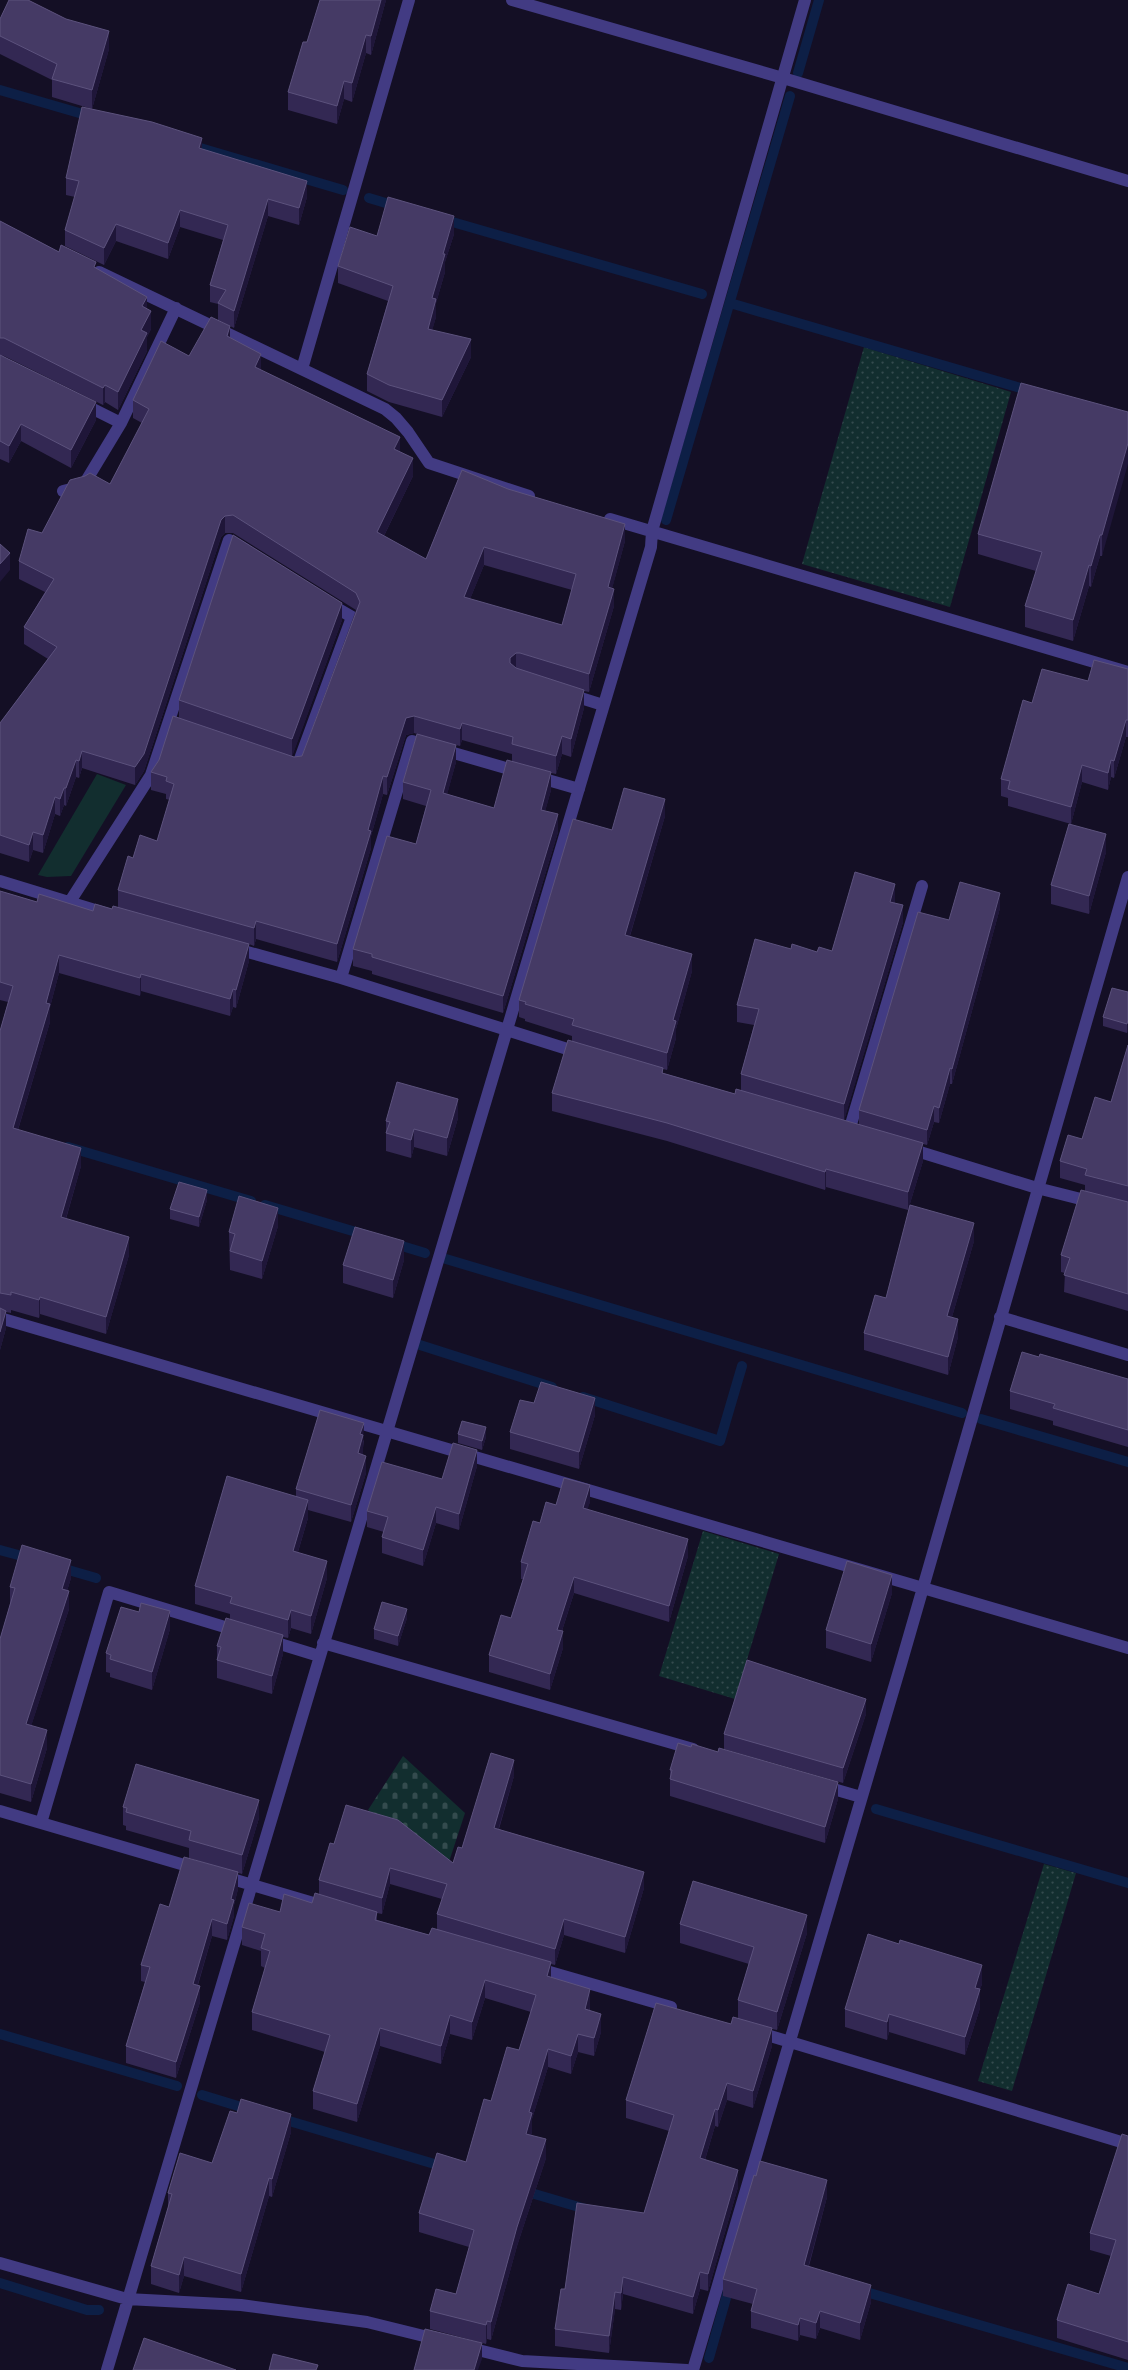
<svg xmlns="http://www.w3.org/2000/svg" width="1128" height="2370" font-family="'DM Sans',sans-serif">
<defs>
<pattern id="grass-dots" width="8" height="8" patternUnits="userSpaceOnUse" patternTransform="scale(1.25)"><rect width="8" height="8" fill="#122e2f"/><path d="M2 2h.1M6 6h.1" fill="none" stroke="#344b4e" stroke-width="1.8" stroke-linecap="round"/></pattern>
<pattern id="cemetery-stones" width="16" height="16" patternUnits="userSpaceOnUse" patternTransform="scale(1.25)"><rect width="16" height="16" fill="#122e2f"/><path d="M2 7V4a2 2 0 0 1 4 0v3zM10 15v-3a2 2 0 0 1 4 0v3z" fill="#344b4e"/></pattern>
</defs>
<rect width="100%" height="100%" fill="#140f25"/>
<path fill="url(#grass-dots)" d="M864,347L1011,392L950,607L802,564Z
M703,1531L779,1554L735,1699L659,1676Z
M1044,1864L1076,1873L1012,2091L978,2081Z"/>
<path fill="url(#cemetery-stones)" d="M403,1756L465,1813L446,1871L368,1810Z"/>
<path fill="#122e2f" d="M97,774L126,785L71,876L47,877L38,875Z"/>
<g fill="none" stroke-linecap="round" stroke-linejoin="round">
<path stroke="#0d1f46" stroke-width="10" d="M798,73L819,0
M0,90L93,117
M190,145L343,190
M369,198L399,207
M442,219L702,294
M730,303L1031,391
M666,520L790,96
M68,1147L251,1201
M265,1205L366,1235
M392,1243L425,1253
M446,1259L962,1413
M420,1345L552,1387
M583,1397L720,1441L742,1366
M981,1419L1128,1462
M0,1550L33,1559
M58,1567L96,1578
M876,1809L1128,1883
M0,2034L177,2086
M202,2095L251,2110
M279,2118L448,2168
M521,2190L589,2210
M0,2283L87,2310H99
M859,2290L1128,2368
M709,2358L730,2284"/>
<path stroke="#423b83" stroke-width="12" d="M512,0L783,78L1128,181
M99,272L385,409L396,418L408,432L429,463L529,496
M302,369L409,0
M81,403L121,423
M63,491L83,486L121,423L176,308
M610,519L1128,672
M568,694L603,705
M292,765L297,767L352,617L328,603
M0,881L108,914
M69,903L151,775L229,540L246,550
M233,948L341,978L580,1053
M341,978L412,741L579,789
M849,1131L922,886
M907,1148L1037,1188L1128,1211
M1000,1317L1128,1355
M0,1318L1128,1648
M267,1640L319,1656
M323,1643L693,1749
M823,1786L861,1797
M0,1811L198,1869
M41,1823L109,1592L238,1631
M222,1876L327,1907
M536,1968L671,2007
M757,2032L1128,2144
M0,2263L127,2299L241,2305L367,2322L440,2340
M466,2347L522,2361L687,2370
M107,2370L651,547L652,531L805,0
M693,2370L901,1664L1128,877"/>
</g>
<path fill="#332853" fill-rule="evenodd" d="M386,0L371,55L366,53L352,102L344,99L337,124L288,110V92L307,42Z
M0,19L109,49L92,109L52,97V80L0,54Z
M202,149L307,197L299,225L268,216L234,328L218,320V304L210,302V285L223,240L180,227L168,259L116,241L104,265L65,246V230L75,197L66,195V178Z
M0,221L59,252L96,269L147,309L151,329L147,337V351L118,410L105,402L103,405L2,355L96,420L71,468L21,441L9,463L0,459Z
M454,234L445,262V272L436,303V317L432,330L471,357L442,417L389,402L367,391V374L388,301L338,283V266L377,236Z
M230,337L261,370L400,452L413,476L384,536L426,559L462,470L625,541L612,588L614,606L589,692L584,691V708L571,757L562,754L556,774L551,773V790L545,811L558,832L503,1013L372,974V971L353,966V949L416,844L426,806L403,799V782L417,734L414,733L406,735L387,795L383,794L371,836V848L337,962L256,939L254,946L249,944V961L236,1008L233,1007L230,1016L141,991L140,996L59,973L50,1007V1022L18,1130L81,1166L66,1219L129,1255L106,1334L40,1314L39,1318L11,1310V1313L6,1312V1328L0,1350V1031L8,1002L0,1000V891L37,902L93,911L112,909L118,907V890L133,858L157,841L170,800L166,799V794L151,790V772L159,760L179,717V700L342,620L292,756L294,757L302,756L356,610L233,533H225L221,537L144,771L135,785L82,768L79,778L76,777L66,806L64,805L60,816L55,814L43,853L33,850L29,862L0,853V723L48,659L24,644V627L45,592L19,579V561L42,533L110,484L142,423L133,418V400L189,356ZM484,565L572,590L562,625L470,599ZM462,740L512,754V761L494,808L447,794L456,762V745L460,746Z
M1128,412L1102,556H1100L1091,587L1089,586L1073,641L1025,627V606L1036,571L978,554V534Z
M1128,669V737H1126L1114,778L1111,777L1108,790L1082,782L1071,824L1008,806V798L1001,796V779L1032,703L1088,681Z
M665,816L630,936L692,971L676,1029V1038L667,1070L663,1069V1073L735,1094L741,1090V1074L754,1025L737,1022V1005L791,949L817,952L832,951L895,901V903L903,922L844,1120L859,1125V1110L949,920L1000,908L952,1084H950L939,1123L934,1122L927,1145L923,1144V1161L908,1210L826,1187L825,1190L667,1141L552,1111V1093L572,1042V1036L525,1021V1019L519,1017V1000L612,830Z
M1106,852L1089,914L1051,904V885Z
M1128,992V1030L1127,1033L1103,1026V1017Z
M1128,1045V1311L1064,1292L1065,1273L1061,1272V1255L1085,1192V1185L1060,1178V1161L1082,1139L1111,1102Z
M458,1118L447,1156L414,1147L411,1158L386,1151V1121Z
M207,1200L199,1227L170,1219V1209Z
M278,1226L262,1279L230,1270L229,1232Z
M974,1241L952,1317L958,1337L948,1375L864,1350V1333L886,1298Z
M404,1260L393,1298L343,1283V1265Z
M1128,1379V1447L1053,1425V1421L1010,1409V1391Z
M534,1403L595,1415L579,1469L510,1449V1432Z
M458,1434L486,1437L482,1450L458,1443Z
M364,1440L362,1455L366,1473L351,1522L308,1510V1518L298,1552L327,1578L311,1634L291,1628L288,1638L283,1637V1654L272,1694L217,1678V1646L230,1619V1614L195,1604V1586L296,1496V1489Z
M477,1466L459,1530L436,1523L423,1566L382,1553V1537L384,1532L367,1527V1511L442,1479Z
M590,1502L587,1509L688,1556L669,1622L574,1593L562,1631L563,1648L550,1690L489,1672V1655L511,1618L523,1579H521V1562L540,1523L556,1505Z
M71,1578L67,1591L69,1609L31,1726L47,1748L31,1802L0,1793V1639L10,1604V1587Z
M892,1593L871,1662L826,1648V1630Z
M407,1618L398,1646L374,1639V1629Z
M170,1629L152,1690L110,1677V1673L106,1672V1653Z
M866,1714L843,1783L724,1749V1734Z
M670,1770L838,1799L825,1843L670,1796Z
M514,1776L499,1829L644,1888L625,1953L564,1935L555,1965L551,1964V1977L590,2007V2010L601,2032L594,2056L578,2052L571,2074L548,2067L532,2119V2132L531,2135L546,2158L517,2246L491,2340L487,2339L486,2344L430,2329V2311L456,2294L469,2247L419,2232V2213L466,2162L491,2101L519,2050L531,2012L485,1998L472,2040L450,2034L441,2064L380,2046L357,2122L313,2109V2091L325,2052L252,2030V2012L265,1968L261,1966V1951L242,1945V1927L280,1912L312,1903L319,1895V1880L334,1844L453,1863L462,1848ZM390,1884L442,1899L437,1914V1929L429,1935L377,1920V1913L382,1914Z
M123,1807L259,1818L242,1874L189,1858V1848L126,1830V1826L123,1825Z
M238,1889L234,1905V1916L227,1940L212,1936L198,1985L200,2002L176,2078L126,2063V2046L145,1982L141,1981V1965Z
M680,1924L807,1933L777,2030L772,2029V2046L753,2108L727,2100L718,2127L715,2126L705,2160L738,2187L708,2291L700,2289L693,2314L623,2294L621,2310L615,2309L609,2353L555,2346V2329L565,2289L644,2213L669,2131L626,2118V2100L731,2024L738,2018V2000L749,1964L680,1943Z
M982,1984L980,1989V2008L965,2055L889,2032L887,2040L845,2027V2009Z
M291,2132L272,2197L269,2196L241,2292L184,2276L179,2293L151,2284V2266L168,2208V2193L212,2163Z
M1128,2136V2360L1057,2338V2320L1099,2294L1111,2256L1090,2250V2233Z
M827,2197L809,2266L871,2302L860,2340L820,2328L816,2339L800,2335L798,2341L751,2328V2311L753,2304L723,2296V2279Z"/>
<path fill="#1f1639" d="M381,0H386L371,55V36Z
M109,31V49L92,109V90Z
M366,35V53L352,102V83Z
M344,81V99L337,124V106Z
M202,138V154L199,148Z
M307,181V197L299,225V208Z
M268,199V216L234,328V311Z
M180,210V227L168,259V243Z
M454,216V234L445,262V272L436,303V317L428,346V329L432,298L443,254Z
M116,224V241L104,265V248Z
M147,297V315L142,306Z
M151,311V329L147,337V351L118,410V392L141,330Z
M230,326V343L227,336Z
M471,339V357L442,417V400Z
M261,354V371L255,367Z
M105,385V402L103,405V388Z
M96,402V420L71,468V450Z
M21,424V441L9,463V446Z
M400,437V455L394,449Z
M1128,443V464L1102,556V535Z
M413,458V476L377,550V532Z
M225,516V533L221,537L144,771L135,785V767L221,520Z
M625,524V541L608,604V587Z
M1100,535V556L1091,587V566Z
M484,547V565L464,614V597Z
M10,553V570L0,582V564Z
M1089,565V586L1073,641V620Z
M614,589V606L589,692V674Z
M342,603V620L292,757V739Z
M516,653V670L510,675V658Z
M584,690V708L571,757V739Z
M414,716V733L406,735L387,795V777L406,718Z
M1126,720V737L1114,778V761Z
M462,723V740L460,746V729Z
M562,736V754L556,774V756Z
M456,745V762L443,810V793Z
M82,751V768L79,778V761Z
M76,760V777L66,806V788Z
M1111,760V777L1108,790V773Z
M1082,765V782L1071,824V807Z
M551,772V790L541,827V810Z
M383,776V794L371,836V848L337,962V944Z
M64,788V805L60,816V799Z
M55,797V814L43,853V835Z
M665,799V816L625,952V935Z
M558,814V832L503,1013V996Z
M33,832V850L29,862V845Z
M1106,834V852L1089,914V896Z
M895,884V901L890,919V902Z
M1000,893V908L952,1084V1069Z
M903,905V922L844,1121V1104Z
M256,921V939L254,946V928Z
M249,944V961L236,1008V990Z
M692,954V971L676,1029V1038L667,1070V1053L673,1020Z
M59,955V973L50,1007V1022L13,1146V1128Z
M141,974V991L140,996V978Z
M233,989V1007L230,1016V999Z
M1128,1020V1030L1127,1033V1024Z
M950,1068V1084L939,1123V1108Z
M458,1099V1118L447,1156V1138Z
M934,1106V1122L927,1145V1130Z
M414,1129V1147L411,1158V1140Z
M923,1143V1161L908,1210V1192Z
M81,1148V1166L61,1235V1217Z
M826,1169V1187L825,1190V1172Z
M207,1190V1200L199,1227V1217Z
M278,1208V1226L262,1279V1261Z
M974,1223V1241L947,1334V1316Z
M129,1237V1255L106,1334V1317Z
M404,1241V1260L393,1298V1280Z
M40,1297V1314L39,1318V1300Z
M6,1311V1328L0,1350V1332Z
M958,1319V1337L948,1375V1357Z
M595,1398V1415L579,1469V1452Z
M364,1423L363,1453L358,1471V1453L360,1434Z
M486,1427V1437L482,1450V1441Z
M477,1450V1466L459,1530V1514Z
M366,1456V1473L351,1522V1505Z
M590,1485V1502L583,1524V1508Z
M308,1500V1518L293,1568V1551Z
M436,1507V1523L423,1566V1550Z
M688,1539V1556L669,1622V1606Z
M71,1560V1578L62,1607V1589Z
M327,1561V1578L311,1634V1616Z
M892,1575V1593L871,1662V1644Z
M574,1577V1593L557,1646V1630Z
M69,1591V1609L26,1742V1724Z
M407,1609V1618L398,1646V1636Z
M291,1610V1628L288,1638V1620Z
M170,1611V1629L152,1690V1672Z
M563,1631V1648L550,1690V1674Z
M283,1635V1654L272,1694V1676Z
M866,1699V1714L843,1783V1768Z
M47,1730V1748L31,1802V1784Z
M514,1760V1776L494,1844V1828Z
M838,1782V1799L825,1843V1827Z
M259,1800V1818L242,1874V1855Z
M390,1868V1884L382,1914V1898Z
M238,1872V1889L234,1905V1916L227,1940V1924L231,1899Z
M644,1872V1888L625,1953V1937Z
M807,1915V1933L777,2030V2012Z
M212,1919V1936L193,2000V1984Z
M564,1919V1935L555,1965V1949Z
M551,1962V1981L547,1976Z
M982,1965V1984L975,2006V1988Z
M485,1980V1998L472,2040V2022Z
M200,1986V2002L176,2078V2062Z
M590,1989V2007L585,2027V2009Z
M980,1989V2008L965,2055V2037Z
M601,2014V2032L594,2056V2038Z
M889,2014V2032L887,2040V2022Z
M450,2015V2034L441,2064V2046Z
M380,2028V2046L357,2122V2104Z
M772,2028V2046L753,2108V2091Z
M578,2034V2052L571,2074V2056Z
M548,2049V2067L532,2119V2132L526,2152V2134L529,2112Z
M727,2083V2100L718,2127V2110Z
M715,2109V2126L700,2176V2158Z
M291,2114V2132L272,2197V2179Z
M546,2139V2158L517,2246L491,2340V2322L517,2227Z
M738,2170V2187L708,2291V2274Z
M269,2178V2196L241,2292V2274Z
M827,2180V2197L804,2282V2265Z
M184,2257V2276L179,2293V2275Z
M700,2272V2289L693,2314V2297Z
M623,2277V2294L621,2310V2293Z
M871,2285V2302L860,2340V2323Z
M615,2292V2309L609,2353V2336Z
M820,2311V2328L816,2339V2323Z
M800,2318V2335L798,2341V2325Z
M487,2321V2339L486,2344V2325Z
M482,2343V2359L478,2370H474Z"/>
<path fill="#453a65" stroke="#5c527d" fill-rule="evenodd" d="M9,0H28L66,19L109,31L92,90L52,79L57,64L0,36V19Z
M320,0H381L371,36L366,35L352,83L344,81L337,106L288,92L303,42H307Z
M82,107L152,122L202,138L199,148L307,181L299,208L268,199L234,311L218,303L226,290L210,285L228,225L180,210L168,243L116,224L104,248L65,230L79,181L66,178Z
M388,197L454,216L443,254H445L432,298L436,299L428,329L471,339L442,400L389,385L367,374L393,286L338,266L350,227L377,236Z
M0,221L59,252L61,245L96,262L94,267L147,297L142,306L151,311L141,330L147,333L118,392L105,385L103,388L4,338H0Z
M211,317L230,326L227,336L261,354L255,367L400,437L394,449L413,458L377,532L426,559L462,470L508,489L625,524L608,587L614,589L589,674L520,653H516L510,658V663L516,668L584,690L571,739L562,736L556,756L512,744L513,737L462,723L460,729L414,716L406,718L387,777L383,776L368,830L371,831L337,944L256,921L254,928L118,890L128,856L133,858L140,835L157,841L174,784L166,781L167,777L151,772L159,760L173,716L294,757L302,756L360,602L356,593L233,515L225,516L221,520L144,754L135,767L82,751L79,761L76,760L66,788H64L60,799L55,797L43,835L33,832L29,845L0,835V723L57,647L24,627L54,579L19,561L28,529L42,533L70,480L85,476L90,473L110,484L149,409L133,400L161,341L189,356ZM484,547L576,574L562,625L464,597Z
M0,355L96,402L71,450L21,424L9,446L0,441Z
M1021,383L1128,412V443L1102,535H1100L1091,566L1089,565L1073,620L1025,606L1042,552L978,534Z
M233,535L342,603L292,739L179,700Z
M0,544L10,553L0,564Z
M1094,660L1128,669V720H1126L1114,761L1111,760L1108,773L1082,765L1071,807L1008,789L1010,781L1001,779L1023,700L1032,703L1042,669L1088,681Z
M417,734L456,745L443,793L494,808L507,760L551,772L541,810L558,814L503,996L372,957V954L353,949L387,836L416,844L431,790L403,782Z
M624,788L665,799L625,935L692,954L673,1020L676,1021L667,1053L572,1025L574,1019L525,1004L526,1002L519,1000L573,819L612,830Z
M1069,824L1106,834L1089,896L1051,885Z
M855,872L895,884L890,902L903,905L844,1104L741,1074L759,1009L737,1005L755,939L791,949L792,944L817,952L819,947L832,951Z
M960,882L1000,893L952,1069L950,1068L939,1108L934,1106L927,1130L859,1110L918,912L949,920Z
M0,891L37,902L39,894L93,911L95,904L112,909L113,906L249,944L236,990L233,989L230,999L141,974L140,978L59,955L46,1003L50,1004L13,1128L81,1148L61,1217L129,1237L106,1317L40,1297L39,1300L11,1292V1295L0,1293V1031L13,986L0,982Z
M1112,988L1128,992V1020L1127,1024L1103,1017Z
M568,1040L663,1068L662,1073L735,1094L736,1089L923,1143L908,1192L826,1169L825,1172L667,1123L552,1093Z
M1128,1045V1186L1085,1175L1087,1169L1060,1161L1068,1135L1082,1139L1095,1097L1111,1102Z
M397,1082L458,1099L447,1138L414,1129L411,1140L386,1133L390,1122L386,1121Z
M179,1182L207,1190L199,1217L170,1209Z
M1081,1190L1128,1202V1294L1064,1275L1070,1258L1061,1255Z
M239,1196L278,1208L262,1261L230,1251L235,1234L229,1232Z
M910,1205L974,1223L947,1316L958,1319L948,1357L864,1333L875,1295L886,1298Z
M355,1227L404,1241L393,1280L343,1265Z
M0,1308L6,1311L0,1332Z
M1022,1352L1039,1357L1040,1354L1128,1379V1430L1053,1408L1055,1404L1010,1391Z
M541,1382L595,1398L579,1452L510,1432L520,1400L534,1403Z
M320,1410L364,1423L360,1434L363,1435L358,1453L366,1456L351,1505L296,1489Z
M462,1421L486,1427L482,1441L458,1434Z
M453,1443L477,1450L459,1514L436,1507L423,1550L382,1537L388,1517L367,1511L382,1462L442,1479Z
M227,1476L308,1500L293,1551L327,1561L311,1616L291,1610L288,1620L230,1603L232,1597L195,1586Z
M564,1478L590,1485L583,1508L688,1539L669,1606L574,1577L557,1630L563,1631L550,1674L489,1655L501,1615L511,1618L528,1564L521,1562L533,1521L540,1523L546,1502L556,1505Z
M22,1545L71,1560L62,1589L69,1591L26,1724L47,1730L31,1784L0,1775V1639L15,1588L10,1587Z
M847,1561L892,1575L871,1644L826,1630Z
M382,1602L407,1609L398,1636L374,1629Z
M141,1603L170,1611L152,1672L110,1659L111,1655L106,1653L121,1607L139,1612Z
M226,1618L283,1635L272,1676L217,1660L221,1647L217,1646Z
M747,1660L866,1699L843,1768L724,1734Z
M678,1743L691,1747L692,1744L718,1752L719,1748L838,1782L825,1827L670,1779L672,1770H670Z
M491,1753L514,1760L494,1828L644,1872L625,1937L564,1919L555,1949L437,1914L447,1884L390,1868L382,1898L319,1880L330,1843L334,1844L346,1805L398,1820L453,1863L458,1847L462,1848Z
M136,1764L259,1800L242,1855L189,1840L191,1831L126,1812L127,1808L123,1807Z
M184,1857L238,1872L231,1899L234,1900L227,1924L212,1919L193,1984L200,1986L176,2062L126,2046L150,1967L141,1965L160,1904L169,1907Z
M693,1881L807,1915L777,2012L738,2000L754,1947L680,1924Z
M315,1893L377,1912L375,1920L429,1935L432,1928L551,1962L547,1976L590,1989L585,2009L601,2014L594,2038L578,2034L571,2056L548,2049L529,2112L532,2113L526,2134L546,2139L517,2227L491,2322L487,2321L486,2325L430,2311L436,2289L456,2294L474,2230L419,2213L437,2153L466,2162L484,2099L491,2101L507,2047L519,2050L536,1995L485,1980L472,2022L450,2015L441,2046L380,2028L357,2104L313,2091L330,2035L252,2012L270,1951L261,1948L265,1934L242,1927L249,1903L280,1912L284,1894L312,1903Z
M868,1934L899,1944L900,1940L982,1965L975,1988L980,1989L965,2037L889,2014L887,2022L845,2009Z
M656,2003L731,2024L733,2017L772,2028L753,2091L727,2083L718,2110L715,2109L700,2158L738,2170L708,2274L700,2272L693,2297L623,2277L621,2293L615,2292L609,2336L555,2329L561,2289H565L577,2203L644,2213L674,2115L626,2100Z
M241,2099L291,2114L272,2179L269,2178L241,2274L184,2257L179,2275L151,2266L172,2194L168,2193L180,2153L212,2163L230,2111L237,2113Z
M1122,2134L1128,2136V2342L1057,2320L1068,2284L1099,2294L1116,2240L1090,2233Z
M760,2161L827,2180L804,2265L871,2285L860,2323L820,2311L816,2323L800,2318L798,2325L751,2311L757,2289L723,2279L754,2175L756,2176Z
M425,2329L482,2343L474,2370H414Z
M144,2338L236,2370H133Z
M273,2354L318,2365L316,2370H269Z"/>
</svg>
